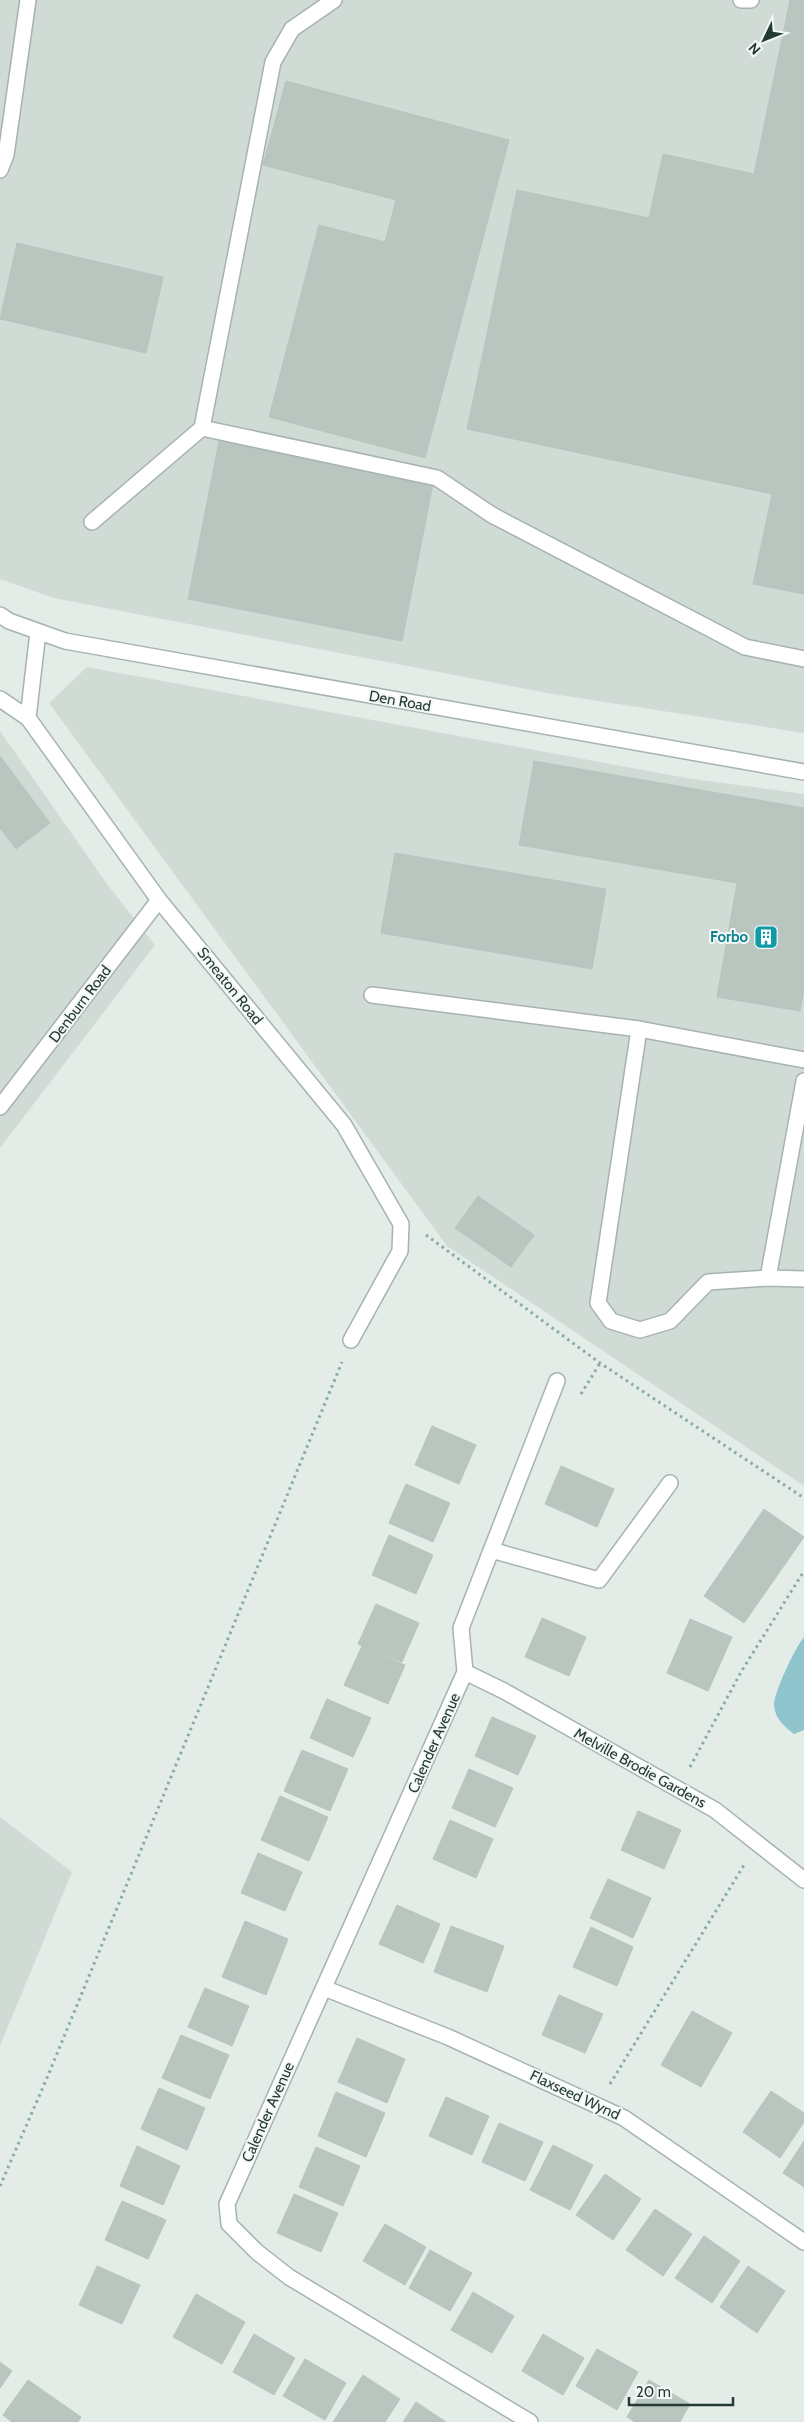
<svg xmlns="http://www.w3.org/2000/svg" width="804" height="2422" font-family="Cabin,sans-serif">
<rect width="100%" height="100%" fill="#e3ece7"/>
<path fill="#d1dbd6" d="M0,0H804V733L547,693L54,598L0,579Z
M87,667L686,778L804,794V1486L447,1246L49,703Z
M0,731L107,884L155,945L0,1148Z
M0,1817L72,1872L0,2046Z"/>
<path fill="#90c4cc" d="M804,1637V1730L794,1734C784,1726 776,1720 774,1706C773,1694 796,1646 804,1637Z"/>
<path fill="#b9c6c0" stroke="#b6c5be" d="M790,0H804V594L753,584L772,494L467,429L517,190L649,218L663,154L754,174Z
M286,81L509,140L425,458L269,417L319,225L385,242L396,200L263,165Z
M17,243L163,277L146,353L0,319Z
M219,441L433,484L402,641L188,599Z
M0,756L50,823L16,849L0,828Z
M534,761L804,808V990L800,1011L717,997L737,883L519,845Z
M395,853L606,889L592,969L381,933Z
M478,1196L534,1235L511,1267L455,1228Z
M432,1426L476,1445L459,1484L415,1465Z
M561,1466L614,1489L597,1527L545,1504Z
M406,1484L450,1503L433,1542L389,1523Z
M764,1509L804,1537L744,1623L704,1596Z
M389,1535L433,1555L416,1594L372,1575Z
M376,1604L419,1623L402,1662L358,1644Z
M542,1618L586,1637L569,1676L525,1657Z
M690,1619L732,1637L708,1691L667,1673Z
M362,1646L405,1665L388,1704L344,1685Z
M327,1699L371,1718L353,1757L310,1738Z
M492,1717L536,1736L518,1775L475,1756Z
M302,1750L348,1769L330,1811L284,1791Z
M469,1769L513,1788L495,1827L452,1808Z
M280,1796L328,1817L309,1861L261,1840Z
M638,1811L681,1830L664,1869L621,1850Z
M450,1820L493,1839L476,1878L433,1859Z
M258,1853L302,1872L285,1911L241,1893Z
M608,1879L651,1898L633,1938L590,1918Z
M397,1905L440,1924L423,1963L379,1944Z
M245,1921L288,1939L266,1995L222,1977Z
M451,1926L504,1946L487,1992L434,1972Z
M591,1927L633,1947L617,1986L573,1967Z
M205,1988L249,2006L232,2046L188,2027Z
M559,1995L603,2014L585,2053L542,2035Z
M692,2011L732,2033L701,2087L661,2065Z
M181,2035L229,2055L210,2099L162,2078Z
M357,2038L405,2059L387,2103L338,2082Z
M159,2088L205,2108L187,2150L141,2129Z
M771,2091L804,2113V2122L780,2158L743,2132Z
M336,2092L385,2113L366,2157L318,2136Z
M446,2097L489,2116L472,2155L429,2136Z
M499,2123L543,2142L525,2181L482,2162Z
M804,2141V2187L783,2173Z
M553,2145L593,2165L570,2210L530,2190Z
M137,2146L180,2166L163,2205L120,2186Z
M316,2147L360,2166L343,2206L299,2187Z
M605,2174L641,2199L613,2240L576,2215Z
M294,2194L338,2213L321,2252L277,2233Z
M122,2201L166,2220L148,2259L105,2240Z
M655,2209L692,2234L663,2276L626,2250Z
M385,2224L426,2247L405,2285L363,2261Z
M704,2236L740,2261L712,2303L675,2278Z
M430,2250L472,2273L450,2311L409,2288Z
M97,2266L140,2285L122,2324L79,2305Z
M748,2266L785,2291L757,2333L720,2307Z
M473,2292L514,2316L492,2353L451,2330Z
M196,2294L245,2322L222,2364L173,2337Z
M254,2334L295,2358L274,2395L233,2372Z
M543,2334L584,2358L563,2395L522,2371Z
M597,2349L638,2372L617,2410L576,2386Z
M305,2359L346,2383L325,2420L283,2396Z
M0,2362L12,2371L0,2388Z
M363,2375L400,2399L385,2422H333Z
M28,2380L81,2417L78,2422H12L3,2415Z
M649,2380L690,2404L680,2422H635L627,2417Z
M416,2402L446,2422H403Z"/>
<g fill="none" stroke-linecap="round" stroke-linejoin="round">
<g stroke="#a6b3ae" stroke-width="18">
<path id="minor" d="M741,0H751
M0,170L6,155L28,0
M202,428L437,478L492,515L745,647L804,659
M92,522L202,428L273,62L292,29L334,0
M0,615L9,621L65,641L804,772
M38,632L28,718L159,900L344,1125L401,1224L400,1251L351,1340
M0,699L28,718
M372,995L639,1029L804,1060
M639,1029L598,1303L611,1321L640,1330L670,1321L708,1282L768,1278L804,1279
M0,1107L159,900
M768,1278L804,1081
M491,1550L599,1580L670,1483
M465,1672L504,1691L715,1810L804,1880
M324,1988L448,2037L624,2118L804,2242
M530,2422L289,2277L257,2252L229,2224L227,2204L465,1672L461,1628L557,1381"/>
</g>
<path stroke="#86ac9f" stroke-width="3" stroke-dasharray="2.5 4" stroke-linecap="butt" d="M426,1235L600,1363L804,1498
M581,1394L600,1363
M690,1767L741,1672L804,1571
M610,2084L744,1865
M0,2186L47,2078L342,1362"/>
<use href="#minor" stroke="#fff" stroke-width="15"/>
</g>
<defs>
<g id="building-square" transform="scale(1.25)"><rect x="-9" y="-9" width="18" height="18" rx="4" fill="#0f9aa8" stroke="#f3f8f6"/><path d="M-4-6H4V6H1V3H-1V6H-4ZM-2.5-4.3h1.7v1.8h-1.7ZM.8-4.3h1.7v1.8H.8ZM-2.5-1h1.7V.8h-1.7ZM.8-1h1.7V.8H.8Z" fill="#fff"/></g>
</defs>
<g fill-rule="evenodd">
<use href="#building-square" x="766" y="937"/>
</g>
<g text-anchor="middle" stroke-width="4" stroke-linejoin="round" paint-order="stroke">
<g font-size="15" fill="#243b34" stroke="#f3f8f6">
<text transform="translate(400 701) rotate(10)" y="5">Den Road</text>
<text transform="translate(230 986) rotate(51)" y="5">Smeaton Road</text>
<text transform="translate(80 1004) rotate(-53)" y="5">Denburn Road</text>
<text transform="translate(434 1743) rotate(-66)" y="5">Calender Avenue</text>
<text transform="translate(640 1768) rotate(29)" y="5">Melville Brodie Gardens</text>
<text transform="translate(575 2095) rotate(25)" y="5">Flaxseed Wynd</text>
<text transform="translate(268 2112) rotate(-66)" y="5">Calender Avenue</text>
</g>
<g font-size="15" font-weight="bold" fill="#0d838f" stroke="#f3f8f6" text-anchor="end">
<text x="748" y="942">Forbo</text>
</g>
</g>
<g transform="translate(764 40) rotate(227)" stroke="#f3f8f6" stroke-width="4" paint-order="stroke">
<path d="M0-4L9 19L0 12L-9 19Z" fill="#243b34"/>
<text y="-8" font-size="14" font-weight="bold" text-anchor="middle" fill="#243b34">N</text>
</g>
<path d="M629 2397v8h104v-8" fill="none" stroke="#243b34" stroke-width="2.5"/>
<text x="636" y="2397" font-size="15" fill="#243b34" stroke="#f3f8f6" stroke-width="4" paint-order="stroke">20 m</text>
</svg>
